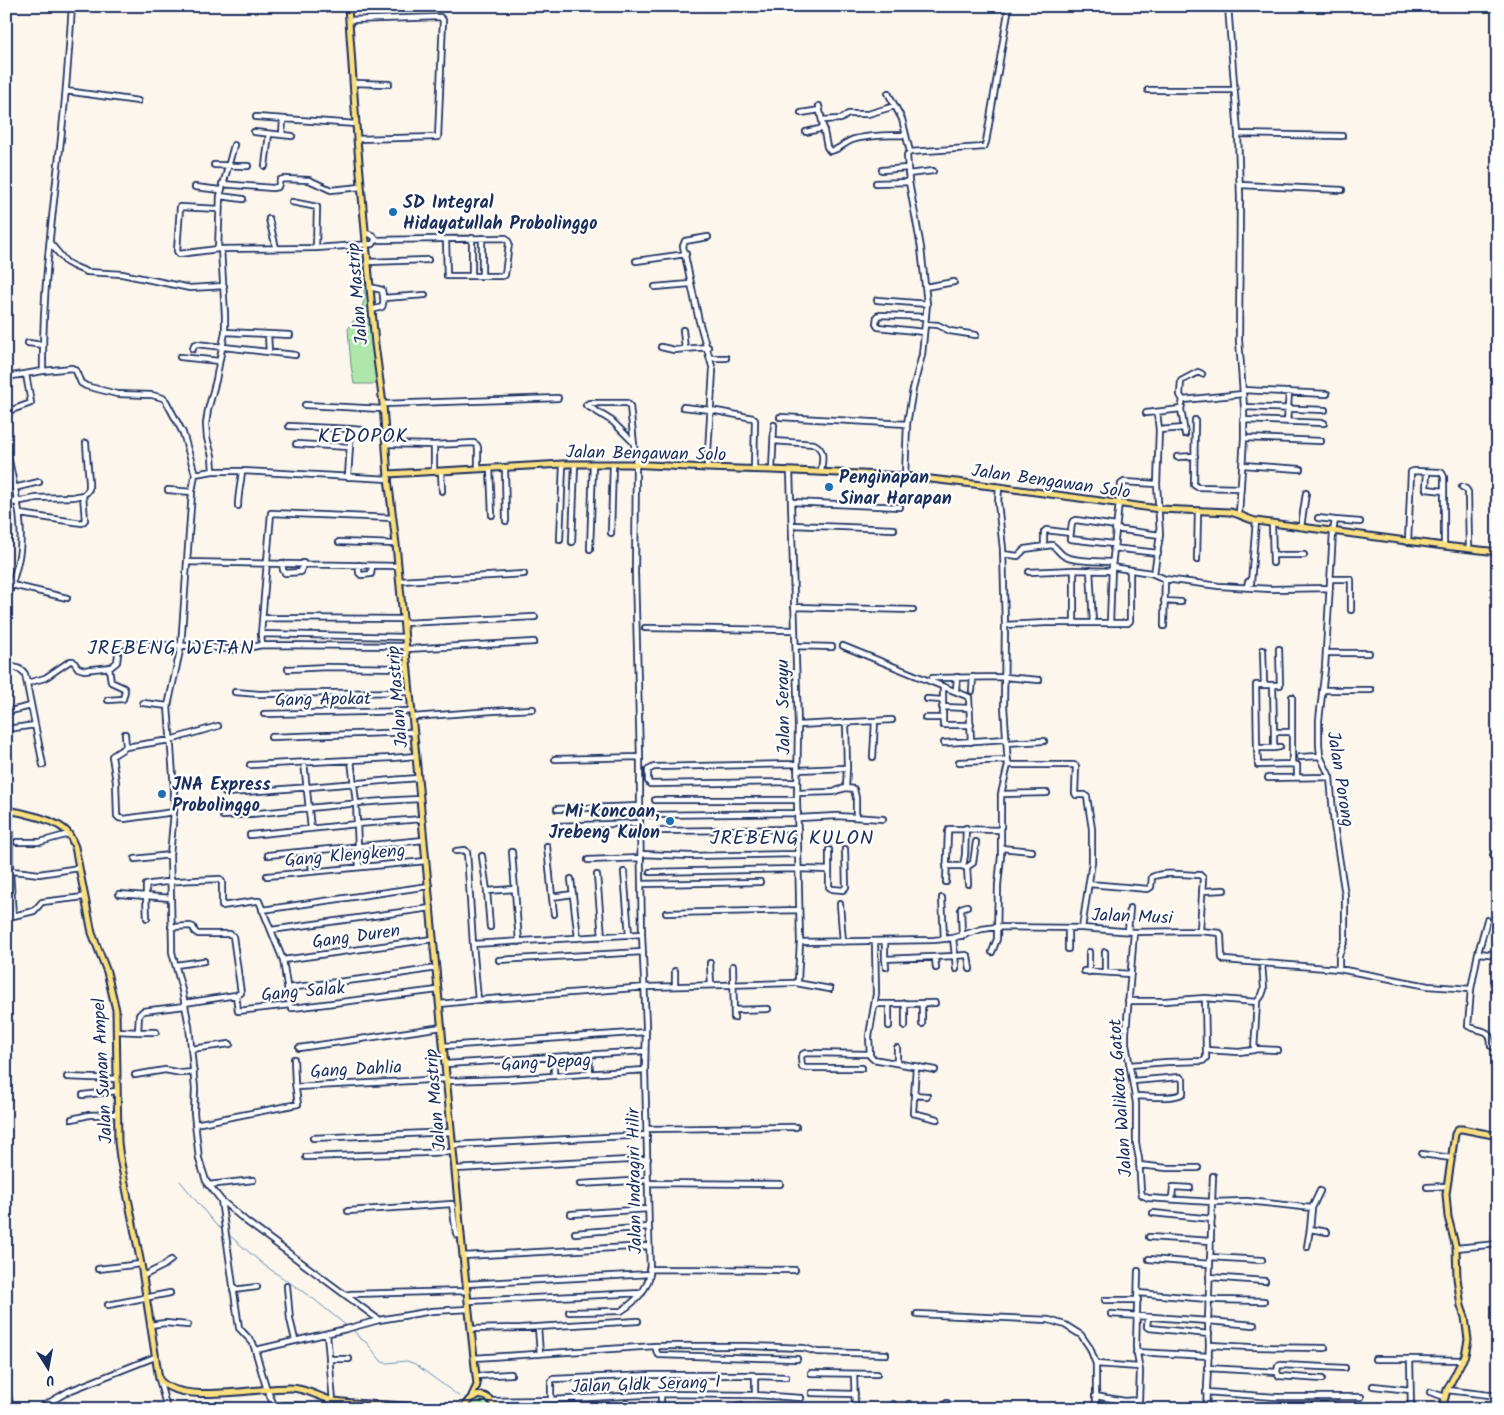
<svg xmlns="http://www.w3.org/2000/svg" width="1504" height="1415" font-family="Kalam,sans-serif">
<rect width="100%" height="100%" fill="#fcf6ec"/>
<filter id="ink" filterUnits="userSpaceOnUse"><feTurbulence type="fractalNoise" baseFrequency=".02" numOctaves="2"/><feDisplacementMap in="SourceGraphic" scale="10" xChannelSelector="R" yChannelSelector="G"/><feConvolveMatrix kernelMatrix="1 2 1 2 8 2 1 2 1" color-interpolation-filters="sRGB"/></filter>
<g filter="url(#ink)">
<path fill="#afe7ab" stroke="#658b84" d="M367,276L377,384H354L351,365L348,329L362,308L365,295L363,284Z
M479,1397C487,1398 489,1402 492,1409H466L471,1400Z"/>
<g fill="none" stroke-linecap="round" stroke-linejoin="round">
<path stroke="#6594ba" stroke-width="1" d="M180,1181L215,1224L224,1231
M229,1235L264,1265L315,1300L348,1327
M351,1329L356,1333L359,1338L366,1342L382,1362L387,1363L407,1361L415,1364L460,1397"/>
<g stroke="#1b2f5e" stroke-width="8">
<path id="minor" d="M1228,6L1238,134L1240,196L1239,340L1244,407V438L1239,514
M349,20L440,17L443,20L438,137L357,139
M353,83L389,84
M1148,90H1234
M66,91L138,101
M888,93L902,119L910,152
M819,106L827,147L830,151C839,151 845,141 855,139C871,135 890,135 906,135
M801,113L820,110
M256,117L356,124
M822,120L841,119L848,114H868L895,106
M254,132L292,136
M806,132L824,128
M1238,134L1342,136
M282,135L283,119
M214,165L248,166
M265,166L269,134
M882,170L907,168
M908,174L933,171
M876,183L909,182
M222,184L272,188L278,187L280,180L283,179L309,180L331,190L361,187
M1240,185L1342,190
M195,187L220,190
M220,196L243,199
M292,202L317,207L316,248
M269,219L276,248
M482,238V275
M375,240L506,238L509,243L505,275L502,276H447L446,239
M50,243L66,262L73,266L87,272L122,274L190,288L224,286
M218,249L179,254L177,251L180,207L219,209
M220,249H218L220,196L234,145
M636,261L686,254
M367,262L428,260
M472,275V238
M370,287L382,290C383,295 385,302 382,307L372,310
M655,287L690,284
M925,287L954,282
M383,298L425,295
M877,300L927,304
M925,324L938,325L950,331L976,335
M683,330L685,349
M225,332L290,335
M924,332L878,327L876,324L877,316L880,315L926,317
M268,334L269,352
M28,343L43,345
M661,347L674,350L708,347
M193,349L194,345L196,344L295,355
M180,357L219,361
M711,358H726
M43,371L72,368L76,371L81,383L86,386L117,394L152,395L163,398L166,401L183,433L195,474
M6,377L43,371C42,294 52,217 61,139C66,95 69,51 72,6
M1243,390L1327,394
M1183,400L1180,395L1181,381L1198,372L1202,374
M383,404L558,398
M305,405L383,409
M586,405L589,403H627L630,406L636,464L635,573L640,757V823L642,934
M586,405L612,421L633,442
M683,407L711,410L753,418L755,420L754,470
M1244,407L1325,410
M6,412L31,403L26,374
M1157,412L1159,430
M1146,413L1181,409
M780,417L907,424
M1195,420L1194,485L1197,487L1241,488
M1243,420L1324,423
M1287,422L1289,392
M289,426L351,429
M1185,434L1181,409L1183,400L1243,394
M1244,438L1321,441
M774,441L814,444C826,450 822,461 821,472
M6,443C11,478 24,514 20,550C18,568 11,586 6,603
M296,444L350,447
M386,444L434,445L474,443L477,445L478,448V469
M1177,457L1195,456
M1243,465L1300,469
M490,468L492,515
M505,468L506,521
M707,468L713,370L699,321L683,246L685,241L708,237
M772,470L774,425
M213,471L212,456L207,438L206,424L208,410L216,380L225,332V315L221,249L316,248L373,244C379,237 371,234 365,233
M434,471V445
M441,471L442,491
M1427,472L1426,489L1444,491
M905,476L907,424L913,389L922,355L927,304L921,248L909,182L907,155L910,152L984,147L986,142L1009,6
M348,477L351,429L361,430
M1462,487L1466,489L1468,492L1469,548
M14,488L39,482
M168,490L192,492
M791,502L900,507
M6,504L36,498L73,497L83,495L86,493L89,489V482L86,443
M238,506C238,494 241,483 242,471
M20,514L82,523L85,520L83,495
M1318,518L1335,520
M1272,523L1273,563
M792,525L894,529
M1301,527L1306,493
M1115,529L1160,535
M611,533L613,464
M560,540L563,464
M339,542L396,544
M572,542L575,464
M1408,542L1411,472L1414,471L1439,472L1442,473L1444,477V546
M1113,544L1070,539L1072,523L1073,521L1076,520L1116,526
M1044,545V532L1046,530L1070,533
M1113,548L1158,553
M590,549L593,464
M1003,554L1018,556L1025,549L1052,545C1057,548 1059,553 1064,556C1074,562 1099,561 1112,562
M1273,555H1304
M1197,560L1198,511
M187,562L398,566
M282,563L283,570L285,573L301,572L303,563
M359,565V573L361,575L371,574L372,566
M1112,567L1151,573L1165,579L1219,586L1271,589L1330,588
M1090,570L1093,623
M1029,572L1074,570L1111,571
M1154,574L1160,535L1157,484L1159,430L1184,428
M1330,579H1349L1351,580V610
M400,581L524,574
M12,585L67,598
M1247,587L1248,582L1251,583L1256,521
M1164,601L1181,602
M794,607L913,610
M263,618L403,619
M404,623L535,617
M1074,623V570
M1110,623L1112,567L1121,484L1124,482L1157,484
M1005,625L1046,623H1128L1130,621V570
M1164,626L1165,579
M645,628L795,630
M261,634L405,637
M262,645L261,634L271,513L393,518
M796,646L832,647
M843,646L969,697L971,742
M406,649L534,642
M1326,653H1369
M6,665C13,667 22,668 25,674L43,765
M288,669L327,667L408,668
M932,678L1005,677L1039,680
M27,683L45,678L70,661H73L78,668L84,670L111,667L117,662L119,646L123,644L199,646L237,650L262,645L406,646
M1264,685H1280L1279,649
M1273,685L1274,732
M943,688V725H971
M956,690L957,677
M1322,690H1371
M972,691L973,677
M235,692L259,694L410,692
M1292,697V764L1297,765V778
M927,699L943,700
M108,700L123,699L125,691L124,688L111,682L109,667
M143,703L168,706
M942,707L970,708
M6,712L31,706
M264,714L412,711
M413,717L492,711L533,709
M925,718H942
M846,722L847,768
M798,725L892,720
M7,729L35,725
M125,734L126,747
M271,737L414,732
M944,743L1006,739
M1007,743L1044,741
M1280,747L1274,748V732H1292
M1257,748L1256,685H1264L1263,650
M1274,748H1257L1258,765L1292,764
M873,757L875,721
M1300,757L1320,756
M555,759L640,757
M351,760L356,803L359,867
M304,762L311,829
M959,762L1008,760
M250,765L392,758L416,756
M1008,765H1074L1076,766L1075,793L1076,795H1085L1087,797L1092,829V862L1082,928
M797,770L847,768L846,788L838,790L834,792L797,793
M1268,778L1330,777
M797,782L650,784L648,781V770L654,767L797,764
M846,788L854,789L856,798V817
M225,793C289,790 353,783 418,778
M1001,794L1047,793
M6,796L10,811V871L13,916L34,911L42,902L84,897
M655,800H797
M557,809L640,806
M174,812L124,819L119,818L117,816L116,782L112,756L126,747L170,740L218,726
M651,815L798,813
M223,816C289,812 354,801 420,799
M798,818L837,816L883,819
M557,826L640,823
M659,831L798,829
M626,834H640
M250,835L357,824L422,819
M17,842H40L69,834
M547,846L552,897
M1001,848L1032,851
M829,850V887L832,889L843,890L846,887L845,849
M310,851L312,871
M456,851L465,850L467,852L473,944
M512,852L519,942
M641,854L690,856L798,854
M268,855L424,840
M1493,855H1498
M482,856L487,891L514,889
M135,859L170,855
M588,860L641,858
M946,866H963L965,855L966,828
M964,867H967L968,884
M967,867L973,863L976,842
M10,871L23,872L39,874L79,868
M624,872L629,935
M650,872L798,869L829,870
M597,875L602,937
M267,876L426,861
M571,879L578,938
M946,882L948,832L949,829L1001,830
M641,884L760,882
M1089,884L1148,889L1151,887L1152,877C1165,871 1185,875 1200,875L1203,878L1200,931
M487,891L490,927
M1202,891L1224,890
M119,894L146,896L147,918
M171,898L146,896V885C170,880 196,880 220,879L222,882V906L255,901H259L283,960L290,1005
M942,898L944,939
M840,904L843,942
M262,910L429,886
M666,913L799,910
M554,914L552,897L573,894
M171,927L190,926L193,927L195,932L198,934H230L233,936L241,993L236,995
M271,930L431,908
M1128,931L1130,908
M1134,932L1126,1033V1044L1136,1103V1143L1139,1159L1141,1191L1142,1195L1148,1198L1212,1202L1208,1321L1209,1345L1206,1409
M962,936L961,908L967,906
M885,941V959L955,956L953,938
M800,942L934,940L953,938L982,929L997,927L1082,928L1134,932L1200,931L1220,933L1221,936L1222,958L1224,960L1339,969L1428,986L1471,989L1468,1026C1482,1033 1491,1027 1491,1046L1498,1049
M875,942L876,994L869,1036L870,1056L873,1059L935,1070
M1068,949V928
M992,952L997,939L998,885L1001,856V794L1008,765L1004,706L1005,625L1003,549L998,503L999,487
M1478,953L1498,955
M935,958L936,968
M885,959L886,967
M283,960L433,939
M499,960L643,952
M710,963L711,985
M176,965L204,961
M733,966L734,1018
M956,969L955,956L966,955L968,956L970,969
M1339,969V955L1345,940V895L1334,825L1330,777L1320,756L1319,744V720L1325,668L1333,532L1335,520L1360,522
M675,971V986
M1084,971L1131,974
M1089,972V952
M1105,972V952
M796,983L830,989
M288,988L379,977L436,968
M1471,989L1478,953L1487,920
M1205,998L1206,1050L1239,1052L1254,1050L1257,1002L1262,995L1264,989L1262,963
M478,1000L473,944L642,934L646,1025L645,1070L650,1274C647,1291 635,1302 621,1311L569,1312
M1128,1001H1165L1205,998L1257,1002
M185,1003L236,995L238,1011L290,1005L291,1008H293L438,990
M905,1003V1026
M922,1003V1024
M440,1004L478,1000L647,987L793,983H796L798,980L800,942L797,800L798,725L790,471
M875,1004L935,1003
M734,1010L768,1009
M889,1026V1004
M117,1031L138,1032L139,1015L143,1011L185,1006
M138,1032H156
M444,1046L646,1032
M299,1048L442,1027
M897,1048V1063
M191,1049L230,1044
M1255,1049L1278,1050
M589,1055L590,1073
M554,1057V1075
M446,1064L645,1051
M1130,1065L1167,1062L1203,1061L1206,1058V1050
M916,1066L913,1113L937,1119
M862,1068H805L802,1067L801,1057L803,1054L806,1053L870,1054
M135,1075L165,1070L181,1073L194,1072
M67,1077L117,1079
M447,1081L508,1079L645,1070
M1133,1081L1180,1077L1183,1080V1093C1174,1100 1147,1096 1135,1096
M296,1087L447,1079
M83,1095L117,1091
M914,1095L927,1096
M72,1119L89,1115L118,1114
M195,1124L298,1104L295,1083L294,1059
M647,1129L796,1127
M313,1138L451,1132
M453,1145L647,1135
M1422,1154L1451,1158
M306,1157L453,1152
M1139,1165L1167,1168H1198
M455,1169L648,1159
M1213,1176L1212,1202L1247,1201L1312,1208L1310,1229L1327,1232
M648,1183L780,1184
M580,1184L648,1180
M208,1185L253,1180
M1427,1187L1447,1186
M1172,1198L1173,1187L1190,1188
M221,1200L247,1222L379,1320
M1495,1201H1498
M1312,1208L1320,1191
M348,1211L452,1204L456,1233L457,1235H461
M1153,1213L1212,1219
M571,1214L648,1209
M575,1233L648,1227
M1149,1237L1211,1241
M1307,1247L1310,1229
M1456,1248L1498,1244
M463,1256L649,1246
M1210,1257L1262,1260
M1149,1259L1210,1264
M98,1269L141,1264
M649,1269L795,1270
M143,1276L163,1266L171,1260
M1209,1277L1265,1281
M466,1284L650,1274
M287,1286L290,1319L295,1340
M233,1290L257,1287
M1138,1293L1219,1300L1264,1301
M346,1295L351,1294L467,1291
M1105,1300H1138
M468,1301L642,1293
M108,1305L170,1293
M917,1314L1049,1320L1065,1325L1081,1335L1090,1348L1096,1364V1409
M1111,1314L1208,1321L1254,1325
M1148,1317L1147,1327L1149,1328L1209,1334
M150,1325L165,1323L188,1325
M538,1327L540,1354
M471,1329L521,1328L638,1321
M327,1334L333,1401L332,1409
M1209,1345L1250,1347L1325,1348
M655,1346L657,1353L659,1355L797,1359
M256,1350L346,1329L379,1320L432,1311L469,1309
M1136,1352L1209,1356
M474,1358L655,1346H745L804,1348L817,1352L886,1354
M329,1359H349
M1375,1359H1410
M1096,1364L1139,1367
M1207,1368L1277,1372L1279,1376L1322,1379
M1277,1372L1278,1366L1281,1365L1345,1368
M811,1373L877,1374
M854,1375L855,1409
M476,1376L511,1374
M755,1376L786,1377
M159,1379L167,1409
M1373,1386L1410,1390
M1447,1390L1498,1396
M1206,1392L1275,1397H1361
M1430,1392L1445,1397
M812,1393L855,1394
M661,1394V1409
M1095,1396L1125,1401L1139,1400L1140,1371L1136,1347L1138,1271
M9,1398L10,1409
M551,1400V1381L553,1379L653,1375H753L755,1376V1395
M492,1401L551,1400L661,1394L755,1395L801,1398
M893,1404V1409
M926,1404L927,1409
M275,1407L284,1405L305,1406
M142,1408H156L166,1406
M38,1409L69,1391L155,1357
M276,1409L267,1390L253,1343L239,1328L221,1200L206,1181L199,1159L194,1113L195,1089L189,1026L182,990L172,952V944L170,855L174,812V790L168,706L181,646L192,492L195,474L213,471H242L389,479
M735,1409L736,1406L742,1405L746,1409
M909,1409V1404
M947,1409V1403
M1411,1409L1410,1359L1463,1360"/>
</g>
<g stroke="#1b2f5e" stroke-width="9">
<path id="major" d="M348,6L357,139L375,344L383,404L388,478L396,544L463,1256L477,1385L471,1398
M388,474L563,464H629L707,468L772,470L905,476L999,487L1159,509L1230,512C1240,514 1247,519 1256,521L1444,546L1498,552
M6,810C22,812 58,820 68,833C71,837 73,842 75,847L92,933L107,972L116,1010L118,1142L120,1158L141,1264L159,1379C178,1406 261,1387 291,1388C306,1388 320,1398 335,1401C365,1406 396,1403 426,1409
M494,1404L503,1409
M464,1409C469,1391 491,1391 495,1409
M1442,1409L1447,1390L1465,1355L1468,1340L1465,1317L1461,1306L1457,1278L1456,1248L1448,1217L1446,1194L1455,1134L1458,1129H1462L1498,1136"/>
</g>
<use href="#minor" stroke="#fff" stroke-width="4.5"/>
<use href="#major" stroke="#fbe080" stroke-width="5"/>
</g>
</g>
<g fill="#1f6fb2" stroke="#fff" stroke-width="2">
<circle cx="393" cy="212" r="5"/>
<circle cx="829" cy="487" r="5"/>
<circle cx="162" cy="794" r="5"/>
<circle cx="670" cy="821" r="5"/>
</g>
<g text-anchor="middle" stroke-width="4.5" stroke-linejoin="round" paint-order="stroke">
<g font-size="18" font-weight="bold" fill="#1b2f5e" stroke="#fff" text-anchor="start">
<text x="403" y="208">SD Integral<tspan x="403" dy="21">Hidayatullah Probolinggo</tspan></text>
<text x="839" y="483">Penginapan<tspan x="839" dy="21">Sinar Harapan</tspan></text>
<text x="172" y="790">JNA Express<tspan x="172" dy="21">Probolinggo</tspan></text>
<text x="660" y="817" text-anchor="end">Mi Koncoan,<tspan x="660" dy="21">Jrebeng Kulon</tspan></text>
</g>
<g font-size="18" fill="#1b2f5e" stroke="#fff">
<text transform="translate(357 294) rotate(-95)" y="6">Jalan Mastrip</text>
<text transform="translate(646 453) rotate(1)" y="6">Jalan Bengawan Solo</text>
<text transform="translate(1051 481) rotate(8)" y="6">Jalan Bengawan Solo</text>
<text transform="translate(397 697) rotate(-95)" y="6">Jalan Mastrip</text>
<text transform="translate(323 699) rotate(-1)" y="6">Gang Apokat</text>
<text transform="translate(783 707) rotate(-91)" y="6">Jalan Serayu</text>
<text transform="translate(1341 779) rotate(81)" y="6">Jalan Porong</text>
<text transform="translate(345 855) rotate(-5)" y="6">Gang Klengkeng</text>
<text transform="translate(1132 916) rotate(2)" y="6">Jalan Musi</text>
<text transform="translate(356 936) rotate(-8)" y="6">Gang Duren</text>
<text transform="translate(303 991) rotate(-5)" y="6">Gang Salak</text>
<text transform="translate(546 1062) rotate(-3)" y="6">Gang Depag</text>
<text transform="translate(356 1069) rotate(-3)" y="6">Gang Dahlia</text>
<text transform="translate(102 1071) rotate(-93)" y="6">Jalan Sunan Ampel</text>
<text transform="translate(1120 1098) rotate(-94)" y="6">Jalan Walikota Gatot</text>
<text transform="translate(435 1100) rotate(-95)" y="6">Jalan Mastrip</text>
<text transform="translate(634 1181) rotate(-91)" y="6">Jalan Indragiri Hilir</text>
<text transform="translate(646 1384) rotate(-2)" y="6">Jalan Gldk Serang I</text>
</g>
<g font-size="20" letter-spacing="1" fill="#1b2f5e" stroke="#fff">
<text x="363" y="442">KEDOPOK</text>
<text x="171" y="654">JREBENG WETAN</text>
<text x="792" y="844">JREBENG KULON</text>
</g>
</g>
<rect width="1504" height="1415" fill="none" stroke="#fff" stroke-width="25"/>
<rect x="12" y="12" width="1479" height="1390" fill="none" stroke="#1b2f5e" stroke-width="2" filter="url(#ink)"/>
<g transform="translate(48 1368) rotate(169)" stroke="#ffffff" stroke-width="4" paint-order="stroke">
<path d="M0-4L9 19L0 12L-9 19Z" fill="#1b2f5e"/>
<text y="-8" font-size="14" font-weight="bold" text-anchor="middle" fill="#1b2f5e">U</text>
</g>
</svg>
